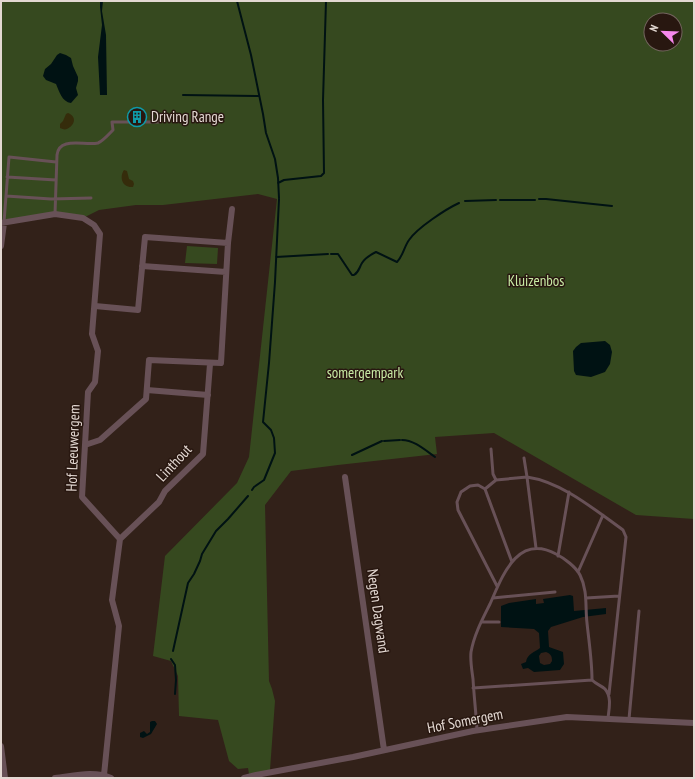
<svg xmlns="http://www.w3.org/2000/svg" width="695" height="779" font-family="'PT Sans Narrow',sans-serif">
<rect width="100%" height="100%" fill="#322119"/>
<path fill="#36491f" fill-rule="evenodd" d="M1,1H694V519L636,515L494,433L435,437L437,454L338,465L291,471L265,505L269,681L272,689L275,701L270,770L249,774L248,768L238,769L229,761L218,720L179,716L178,676L171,661L153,656L165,556L237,483L249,457L277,199L258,194L163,205H136L99,210L83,218L55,214L1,223ZM651,20H675V44H651Z
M187,246L218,248L217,264L185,263Z"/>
<path fill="#352c0b" d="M68,113C78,117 74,126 67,129C64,130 63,129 60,128V124L63,121L66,114Z
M124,170L127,171L129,179L133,181L134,184L133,187C122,188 119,177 124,170Z"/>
<path fill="#001213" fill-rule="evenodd" d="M100,1H103L102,11L106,35L107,95H100L98,57L102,25L100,7Z
M60,53L66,55L71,58L73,66L78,77V81L76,88L78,95L71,103C62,102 59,91 56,84L46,80L43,76L45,69L51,64L57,55Z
M605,341L610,345L612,352L610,364L605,372L591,377L576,375L574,371L573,351L576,347L581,343Z
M570,595L573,596L574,611L606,608V614L583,617L551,627L548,631L549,647L563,652L564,664L560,670L534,672L528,668L523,669L521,664L526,662C527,654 535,652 540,648L539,633L534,629L501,627V606L509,603L536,599V604L544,603L543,599ZM546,652C551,654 552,656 552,661L550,664L544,665L540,663L539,656L541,653Z
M152,721H155L157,724L151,734L143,738L140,737V733L144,731L147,734L150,732V722Z"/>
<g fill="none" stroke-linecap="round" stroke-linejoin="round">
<path stroke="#001213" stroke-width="2" d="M237,1L251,55L263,114L266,133L275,159L278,178L279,198
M183,95L259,96
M278,183L284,180L321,176L324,173L323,100L326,1
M539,199H546L612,206
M500,200H535
M465,201L496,200
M331,254H338L352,275H354C359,272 359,268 362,263C365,258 370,255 376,252L397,262C403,256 404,247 409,240C417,228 446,209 459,203
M276,257L328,254
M402,440C414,440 425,450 435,457
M384,441L400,440
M352,455L382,441
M252,490L254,487L264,480L275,453L274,438L271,430L263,422L269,363L275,282L279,199
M173,651L188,583L194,574L200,561L202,554L216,531L228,519L248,496
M171,659L175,665L176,680L175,694"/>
<path stroke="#685157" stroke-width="3" d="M7,177L56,180
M6,196L51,199L91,198
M55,214L57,155C59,136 85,146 98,143C103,141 109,134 113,130L112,122H159L160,121V115
M4,222L9,157L56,162
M491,449L493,474L496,480
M524,458L527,477C562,482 595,510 623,530L626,537L609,694
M485,489L496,480L527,477L536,548
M558,556L569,492
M578,572L603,515
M497,586L458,510L457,502L461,492L470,486L478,485L485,489L512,562
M493,598L555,592
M586,598L619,596
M481,622H499
M473,688L592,680
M629,719L639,611
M477,730C476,713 474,696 473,679C472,671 470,661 471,652C474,635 482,620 490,604C502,577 517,533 556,554C564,558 576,567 580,575C588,591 585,607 587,623C589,642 592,661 592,680C597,685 601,685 605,689C612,697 609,709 608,718"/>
<path stroke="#685157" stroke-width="6" d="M1,223L55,214L83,218L94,225L100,234L92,334L98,351L95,382L88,392L82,497L120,539L112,600L119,626L104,775
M228,243L232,209
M1,246L4,223
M142,266L226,272
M147,390L208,395
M85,445L100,440L146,399L149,360L221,363L228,243L145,237L138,310L95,306
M345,477L384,750
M120,539L159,502L165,491L203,454L210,364
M1,746L5,778
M55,778C73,776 94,770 111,778
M244,778L256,775L353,757L473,731L567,717L694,723"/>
</g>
<defs>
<g id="building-ring" transform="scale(1)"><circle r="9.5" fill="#281710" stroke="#0f9aa8" stroke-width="1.5"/><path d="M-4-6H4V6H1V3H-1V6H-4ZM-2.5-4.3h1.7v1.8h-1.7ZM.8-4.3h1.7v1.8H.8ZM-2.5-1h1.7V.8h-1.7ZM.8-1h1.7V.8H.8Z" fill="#0f9aa8"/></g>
</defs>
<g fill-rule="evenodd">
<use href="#building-ring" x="137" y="117"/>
</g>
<g text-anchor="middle" stroke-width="3" stroke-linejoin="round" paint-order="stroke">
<g font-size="15" fill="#e3d8d2" stroke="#281710" text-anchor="start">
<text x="151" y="122">Driving Range</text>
</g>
<g font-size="15" fill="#c8eaa4" stroke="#281710">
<text x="536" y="286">Kluizenbos</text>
<text x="365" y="378">somergempark</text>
</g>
<g font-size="15" fill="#e3d8d2" stroke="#281710">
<text transform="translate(73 448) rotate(-88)" y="5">Hof Leeuwergem</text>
<text transform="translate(174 463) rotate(-47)" y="5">Linthout</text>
<text transform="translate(378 611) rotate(82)" y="5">Negen Dagwand</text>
<text transform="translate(465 721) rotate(-11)" y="5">Hof Somergem</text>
</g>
</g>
<rect width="695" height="779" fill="none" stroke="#e3d8d2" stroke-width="4"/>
<g transform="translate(663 32) rotate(293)"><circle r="19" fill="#281710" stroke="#73645e"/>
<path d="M0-3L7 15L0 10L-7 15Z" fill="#f688ed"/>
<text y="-6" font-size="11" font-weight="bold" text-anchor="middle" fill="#e3d8d2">N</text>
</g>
</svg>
